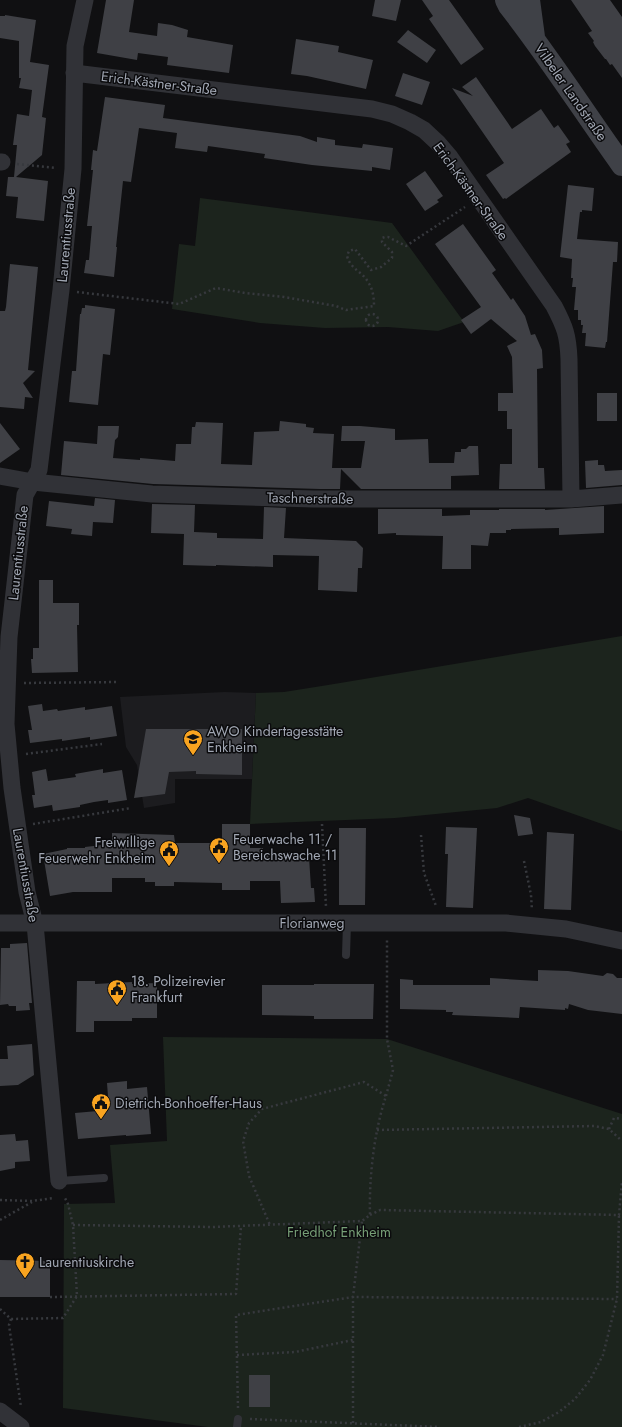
<svg xmlns="http://www.w3.org/2000/svg" width="622" height="1427" font-family="Jost,sans-serif">
<rect width="100%" height="100%" fill="#101012"/>
<path fill="#1c1c1f" d="M225,692L256,693L252,779H175V803L144,808L137,765L126,747L120,697Z"/>
<path fill="#1c241d" d="M200,198L392,223L464,322L438,331L388,327L325,328L260,323L172,309L179,244L195,246Z
M622,636V831L528,798L497,808L395,818L250,824L256,693L284,692L328,685Z
M163,1037L387,1039L622,1114V1427H208L63,1408L64,1204L115,1203L110,1145L167,1141Z"/>
<path fill="#3f4045" d="M106,0H134L129,32L157,36L158,23L172,25L188,30L187,37L233,45L229,73L167,65L168,57L138,53L137,60L97,53Z
M375,0H401L396,21L372,16Z
M422,0H449L484,49L461,65L429,19L433,16Z
M571,0H610L622,17V78L612,64L610,65L606,59H605L595,46L593,42L594,41L588,33L592,31Z
M5,15L36,20L30,62L49,65L42,117L46,118L42,155L16,177L48,181L44,221L16,218L18,197L6,196L8,177H14L17,145H13L17,114L29,116L32,90L19,88L21,78H19V41L0,38V16H5Z
M408,30L436,50L427,63L397,42Z
M296,39L339,46L338,52L373,60L366,89L307,76L291,74Z
M403,73L430,82L422,105L395,96Z
M476,77L512,129L541,109L554,128L558,125L570,142L566,144L571,152L506,199L505,198L503,199L486,175L504,163L452,88L473,96L462,87Z
M105,97L165,105L163,118L300,136L317,142V137L335,140V145L362,148L363,144L393,148L390,170L372,167V171L312,165L264,158L265,154L208,146L207,152L175,148L177,133L139,128L131,182L123,181L116,247H117L114,277L84,273L86,260H89L92,226H87L93,170H91L93,150L97,151Z
M425,171L443,196L437,200L439,202L425,211L406,184Z
M568,185L594,188L592,211L582,210V212H580L577,239L618,242L617,262H613L607,342H606L605,348L585,346L586,333H582L583,325H581V320H578V310H574L576,287H572L573,278H571L572,259L560,257Z
M463,224L496,270L492,273L511,300L513,298L525,316L531,335L535,334L542,350L543,368L537,369L538,468H544L545,489H499L500,464H512V429H507V411H498V393H513L512,357L507,346L517,341L491,319L471,334L461,320L481,307L435,244Z
M10,264L38,267L28,370L35,371L23,383L33,398L25,397L24,409L0,407V311H5L6,307Z
M85,305L115,309L110,355L103,354L98,405L69,402L72,371H76L80,314H81L82,308H85Z
M597,393H617V421H597Z
M280,421L306,424V427L314,428L313,433L334,434L332,468H361L365,441H341L342,426H360L395,429V440L428,439L429,463H454L455,452H461V449H466L469,446H478L479,475L451,476V489H361L341,469L340,489H320L153,484L61,475L64,441L97,444L98,426H119L118,437L115,440L113,458L140,460V458L175,461L176,444H191L192,427H195L196,422L223,423L221,464L252,465L254,432L279,431Z
M0,423L20,449L0,463Z
M598,460V465H604L605,471L622,470V485L586,488L585,461Z
M95,498L115,500L113,523L93,522L92,536L71,534L72,529L46,526L49,501L94,506Z
M152,504L195,505L194,532L217,533V538L263,539L264,507L286,508L284,538L356,541L363,548L362,568H358L357,592L318,590L319,556L273,555V567L216,565V566L183,565L184,534L151,533Z
M604,506V533L559,535V528L511,529V530H506V533H490L488,546L471,545V569H442L443,536L396,535V533L378,534V509H442V516L470,515V510H499V509H545V510Z
M39,580H53V603H79V625H77L78,672L32,673L31,659H33V648H39Z
M42,704L43,711L57,709L58,711L85,707V710L112,706L117,736L90,740V737L62,741V739L30,743L28,730H32L28,706Z
M146,729H242V775L196,774V771L169,772L165,794L134,798Z
M46,769L48,781L76,777L75,774L103,769V773L122,770L127,800L108,803V800L94,802L80,805V807L53,811L52,805L34,808L32,795H35L32,772Z
M514,815L530,818L533,834L518,836Z
M222,824H250V848H263V854L293,852L294,858L309,857L311,888H314L315,902L281,903L280,881H250V890H222V883L174,882V886H155V882H145V878H112V892H73L50,896L43,854L67,849V848H85V847L102,845V844H112V833L174,835L175,843H222Z
M446,827L477,828L473,908L446,907L448,854H445Z
M339,828H366L365,905H339Z
M547,832L574,834L571,910L544,909Z
M27,943L32,1003H29L30,1010L16,1011V1006H9L8,1004L0,1005L1,948H10V944Z
M538,970L568,971L603,976L607,973L613,974L617,978H622V1014L588,1010L569,1004L568,1009L565,1008V1010L520,1007L519,1018L452,1015L453,1012H446V1010L400,1009V979L413,980V985H490V978L538,981Z
M77,981H95V984L132,982V984L157,983V1018H132V1021H94V1032H76Z
M314,984H374L373,1019H314V1016L262,1015V985H314Z
M32,1044L34,1075L18,1085L0,1086V1059H8L7,1046Z
M127,1081V1089L147,1087L151,1134L126,1136V1135L78,1139L75,1113L109,1110L107,1083Z
M15,1134L16,1141L28,1140L30,1161L15,1162V1168L0,1171V1135Z
M0,1260L50,1261V1297H0Z
M249,1375H270V1407H249Z"/>
<g fill="none" stroke-linecap="round" stroke-linejoin="round">
<path stroke="#37393e" stroke-width="2.5" stroke-dasharray="2 3" stroke-linecap="butt" d="M17,164L56,168
M77,292L179,304L216,288L245,293L284,297L336,306L346,310L374,306C374,298 373,289 368,282C362,271 351,270 347,256L349,251L355,249L371,270L381,267L392,258V252L382,242V238L385,237H388L406,246L465,207
M366 320a6 6 0 1 1 12 0a6 6 0 1 1-12 0Z
M24,683L119,682
M26,754L102,744
M33,824L131,808
M322,824L326,907
M421,835L424,873L436,906
M524,861L531,895L532,910
M386,1096L393,1070L387,1039V938
M609,1129L614,1118L622,1119
M377,1130L594,1126L609,1129L622,1141
M0,1200L32,1201L54,1198
M370,1215L380,1210L619,1215L622,1181
M0,1220L32,1202
M73,1225L212,1227L362,1221L370,1215C369,1177 374,1132 386,1096L364,1082L262,1109L249,1123L243,1141L249,1176L270,1225
M50,1297L236,1294L241,1226
M0,1309L11,1319L63,1318L77,1296L73,1225L68,1204L64,1196
M11,1319L9,1325L21,1407
M237,1355L295,1352L353,1340
M238,1408L236,1315L353,1297L617,1299
M250,1419L440,1427
M353,1423V1297L362,1221
M519,1427L541,1422L559,1412L575,1399L590,1380L603,1355L617,1299L619,1215"/>
<path stroke="#313237" stroke-width="8" d="M346,955L347,923
M59,1181L104,1178
M237,1427L238,1419"/>
<path stroke="#313237" stroke-width="17" d="M74,73L372,109L392,114L410,122L424,130L438,143L450,157L554,306C565,327 568,335 569,359L571,499
M0,162H2
M0,476L33,482L152,494L314,499H571L622,495
M0,923H506L566,929L622,941
M59,1181L35,924L27,892L12,788L6,724L9,637L25,495L39,470L61,290L73,169L75,46L85,0
M0,1411L21,1427"/>
<path stroke="#3f4147" stroke-width="22" d="M506,0L509,6C549,57 584,112 622,165
M529,0L534,37"/>
</g>
<defs>
<g id="school-pin" transform="scale(1)"><path d="M0 17L-7.5 6A9.5 9.5 0 1 1 7.5 6Z" fill="#f9a420" stroke="#0b0b0d"/><path d="M0-5L7-2L0 1L-7-2ZM-4 1L0 2.5L4 1V4Q0 6-4 4Z" fill="#111"/></g>
<g id="civic-pin" transform="scale(1)"><path d="M0 17L-7.5 6A9.5 9.5 0 1 1 7.5 6Z" fill="#f9a420" stroke="#0b0b0d"/><path d="M-.6-6.5H3V-4.5H.6V-3L4-1V1h2V6H-6V1h2V-1L-.6-3ZM-1.2 2.5V6h2.4V2.5Z" fill="#111"/></g>
<g id="church-pin" transform="scale(1)"><path d="M0 17L-7.5 6A9.5 9.5 0 1 1 7.5 6Z" fill="#f9a420" stroke="#0b0b0d"/><path d="M-1.2-6h2.4v3.5h3.3v2.4h-3.3V6h-2.4V-.1h-3.3v-2.4h3.3Z" fill="#111"/></g>
</defs>
<g fill-rule="evenodd">
<use href="#school-pin" x="193" y="739"/>
<use href="#civic-pin" x="219" y="847"/>
<use href="#civic-pin" x="169" y="850"/>
<use href="#civic-pin" x="117" y="989"/>
<use href="#civic-pin" x="101" y="1103"/>
<use href="#church-pin" x="25" y="1262"/>
</g>
<g text-anchor="middle" stroke-width="3" stroke-linejoin="round" paint-order="stroke">
<g font-size="14" fill="#a1a7b3" stroke="#0b0b0d">
<text transform="translate(159 83) rotate(7)" y="5">Erich-Kästner-Straße</text>
<text transform="translate(571 92) rotate(55)" y="5">Vilbeler Landstraße</text>
<text transform="translate(471 191) rotate(54)" y="5">Erich-Kästner-Straße</text>
<text transform="translate(66 235) rotate(-85)" y="5">Laurentiusstraße</text>
<text transform="translate(310 498) rotate(1)" y="5">Taschnerstraße</text>
<text transform="translate(18 553) rotate(-84)" y="5">Laurentiusstraße</text>
<text transform="translate(26 875) rotate(80)" y="5">Laurentiusstraße</text>
<text x="312" y="928">Florianweg</text>
</g>
<g font-size="14" fill="#a1a7b3" stroke="#0b0b0d" text-anchor="start">
<text x="207" y="736">AWO Kindertagesstätte<tspan x="207" dy="16">Enkheim</tspan></text>
<text x="233" y="844">Feuerwache 11 /<tspan x="233" dy="16">Bereichswache 11</tspan></text>
<text x="155" y="847" text-anchor="end">Freiwillige<tspan x="155" dy="16">Feuerwehr Enkheim</tspan></text>
<text x="131" y="986">18. Polizeirevier<tspan x="131" dy="16">Frankfurt</tspan></text>
<text x="115" y="1108">Dietrich-Bonhoeffer-Haus</text>
<text x="39" y="1267">Laurentiuskirche</text>
</g>
<g font-size="14" fill="#769f76" stroke="#0b0b0d">
<text x="339" y="1237">Friedhof Enkheim</text>
</g>
</g>
</svg>
